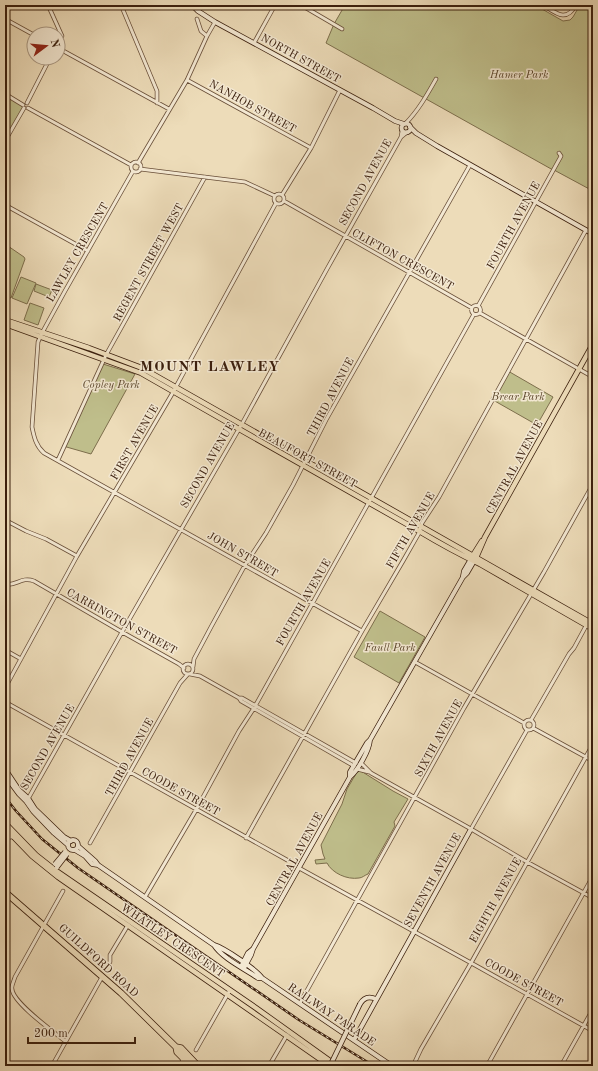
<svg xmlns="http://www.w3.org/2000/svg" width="598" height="1071" font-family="'Old Standard TT',serif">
<rect width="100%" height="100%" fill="#eddcb9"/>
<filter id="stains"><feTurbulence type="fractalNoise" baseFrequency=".005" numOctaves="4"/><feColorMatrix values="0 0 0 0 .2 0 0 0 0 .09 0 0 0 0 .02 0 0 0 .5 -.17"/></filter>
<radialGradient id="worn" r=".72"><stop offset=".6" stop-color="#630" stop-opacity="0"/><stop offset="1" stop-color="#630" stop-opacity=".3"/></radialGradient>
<path fill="#bfbe8b" stroke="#7d6e4c" d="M345,5H535L563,21L570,20L573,17L580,5H593V191L554,170H553L326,43L334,24Z
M5,94L25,106L5,141Z
M5,244L24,257L25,259L11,298L6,297L5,299Z
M21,277L36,283L27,304L12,298Z
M36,284L52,290L49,297L34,291Z
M30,303L44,308L38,325L24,320Z
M103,364L135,374L91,454L63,446Z
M508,371L553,397L537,425L493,400Z
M380,611L425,637L399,683L354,657Z
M361,771L393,791L408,799L394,822L395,826L368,874C365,875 362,878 359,878C347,880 332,873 327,863L316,864L315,860L325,859L323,854L321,845L342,804L347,789L357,772Z"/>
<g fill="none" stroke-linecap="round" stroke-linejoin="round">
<g stroke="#684e38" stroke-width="4.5">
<path id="street" d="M48,5L62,36L58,43
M121,5L157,91V103
M301,5L342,29
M543,5C556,13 566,23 576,5
M198,11L202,5
M5,19L34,35
M197,19L201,31L207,36
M254,43L275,5
M58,48L169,109
M187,80L311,148
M5,94L23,105
M27,103L50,58
M28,108L131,165
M405,124C418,111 427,95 436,79
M401,137L407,132
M5,141L24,108
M131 167a5 5 0 1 1 10 0a5 5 0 1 1-10 0Z
M138,163L187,80L207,36L215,22
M140,169L245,182L275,196
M133,171L65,291L42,333L38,342L32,427C34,437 36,446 44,453L362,631
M274 199a5 5 0 1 1 10 0a5 5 0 1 1-10 0Z
M282,195L311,148L340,90
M284,201L472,308
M5,205L88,251
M471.5 310a4.5 4.5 0 1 1 9 0a4.5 4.5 0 1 1-9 0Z
M478,306L560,158L561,156L559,153
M480,313L593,377
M58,460L106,355L205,177
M5,520L26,531L46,539L77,556
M5,584C16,587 21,576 34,581L122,632L179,664L184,668
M5,650L21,659
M415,662L524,723
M183 669a5 5 0 1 1 10 0a5 5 0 1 1-10 0Z
M193,667L194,659L211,627L245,565L266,533L293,485L326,420L470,165
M190,674L200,676L239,698L241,701L354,766
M5,688L77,556L172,394L276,203
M239,698H242L249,702L356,763
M5,702L287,860
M524 725a5 5 0 1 1 10 0a5 5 0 1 1-10 0Z
M531,720L569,654L574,648L593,613
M533,728L593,761
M361,763L371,773L471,829L527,862L593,898
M357,769L369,772
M28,799L122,632L243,422L327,269L401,137L402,131
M471,829L527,730
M5,838L10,832
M246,838L362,631L403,561L419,533L422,523L439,497L586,230
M5,841L10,837H13
M90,843L180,683L188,674
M299,868L473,964L593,1031
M63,891L15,977C14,981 11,986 12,989C13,1003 54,1032 65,1041
M145,897L196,810L239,731L254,708C328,577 400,445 474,314
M110,962V955L128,925
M300,1003L464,708L544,572L593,484
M196,1050L230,990
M52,1066L102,977
M269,1066L287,1035
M413,1066L421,1049L471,963L593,744
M487,1066L593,876
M561,1066L593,1009"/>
</g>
<g stroke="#3b1f0d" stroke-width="5.5">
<path id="secondary" d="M192,5L198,11L215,22L373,108L395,121L404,124
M401.5 128a4.5 4.5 0 1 1 9 0a4.5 4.5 0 1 1-9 0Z
M410,127L416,133L437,146L593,234
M463,576L464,571L471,559
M5,769L19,790L28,798L35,809L64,837L71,841
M5,775L19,794L26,801L33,811L54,833L68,845
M350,777V772L367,743L370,740L463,577L467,573L474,561
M68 845a5 5 0 1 1 10 0a5 5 0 1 1-10 0Z
M78,846L95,861L98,865L214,945C224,948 257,970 262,978L392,1066
M75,850L85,856L92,864L98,865
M214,945C222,958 245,969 258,978H262
M242,965L248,953L253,949
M244,968L251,955L253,949L350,777C358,770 369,751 370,740
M360,1004C364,997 369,996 376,999
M354,1040L471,829
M182,1066L183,1058"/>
</g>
<g stroke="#3b1f0d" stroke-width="6">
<path id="primary" d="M5,320L89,348L142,368L593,624
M5,324L141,373L239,429L419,531C439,543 459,554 480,564L593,629
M472,557L482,541
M475,560L485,537L593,344
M5,823L36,855L55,870L256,1008L337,1066
M5,828L32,856L58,877L330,1066"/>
</g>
<g stroke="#3b1f0d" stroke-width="7">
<path id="highway" d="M5,892L121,993L176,1047L177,1052L191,1066
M176,1047L181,1048L198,1066"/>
</g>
<use href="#street" stroke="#f3e8d2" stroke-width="3"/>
<use href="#secondary" stroke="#f3e8d2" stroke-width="4"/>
<use href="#primary" stroke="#eddcb9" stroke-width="4.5"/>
<use href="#highway" stroke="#eddcb9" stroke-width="5.5"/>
<g stroke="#3b1f0d" stroke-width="2.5">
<path id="rail" d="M5,797L16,811L42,839L78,868L299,1020L374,1066"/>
</g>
<use href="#rail" stroke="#f3e8d2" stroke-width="1" stroke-dasharray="3" stroke-linecap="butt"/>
<g stroke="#3b1f0d" stroke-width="5.5" stroke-linecap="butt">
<path id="secondary-bridge" d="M55,864L65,852
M57,867L67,854
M330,1066L360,1004"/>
</g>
<use href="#secondary-bridge" stroke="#f3e8d2" stroke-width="4"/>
</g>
<g text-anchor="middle" stroke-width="3" stroke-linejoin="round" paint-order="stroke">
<g font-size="11" fill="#3b1f0d" stroke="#f3e8d2">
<text transform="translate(301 58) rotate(29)" y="4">NORTH STREET</text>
<text transform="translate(253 106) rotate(29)" y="4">NANHOB STREET</text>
<text transform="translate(365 182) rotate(-61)" y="4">SECOND AVENUE</text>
<text transform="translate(513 225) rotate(-61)" y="4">FOURTH AVENUE</text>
<text transform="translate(77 252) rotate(-60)" y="4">LAWLEY CRESCENT</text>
<text transform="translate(403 259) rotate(29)" y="4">CLIFTON CRESCENT</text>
<text transform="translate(148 262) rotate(-61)" y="4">REGENT STREET WEST</text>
<text transform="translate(330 397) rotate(-62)" y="4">THIRD AVENUE</text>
<text transform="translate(134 442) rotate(-60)" y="4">FIRST AVENUE</text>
<text transform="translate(308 458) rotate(29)" y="4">BEAUFORT STREET</text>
<text transform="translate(207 465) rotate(-60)" y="4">SECOND AVENUE</text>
<text transform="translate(514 467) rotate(-61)" y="4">CENTRAL AVENUE</text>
<text transform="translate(410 530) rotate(-60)" y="4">FIFTH AVENUE</text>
<text transform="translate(243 554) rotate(30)" y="4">JOHN STREET</text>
<text transform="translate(303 602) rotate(-60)" y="4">FOURTH AVENUE</text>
<text transform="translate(122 621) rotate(29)" y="4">CARRINGTON STREET</text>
<text transform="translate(438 738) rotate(-61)" y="4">SIXTH AVENUE</text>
<text transform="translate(47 747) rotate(-60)" y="4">SECOND AVENUE</text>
<text transform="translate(129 757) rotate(-61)" y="4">THIRD AVENUE</text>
<text transform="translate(181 791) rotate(29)" y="4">COODE STREET</text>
<text transform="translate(294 859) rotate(-61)" y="4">CENTRAL AVENUE</text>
<text transform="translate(432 880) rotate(-61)" y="4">SEVENTH AVENUE</text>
<text transform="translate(495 900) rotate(-61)" y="4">EIGHTH AVENUE</text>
<text transform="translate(173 940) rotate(34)" y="4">WHATLEY CRESCENT</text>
<text transform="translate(99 960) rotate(42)" y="4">GUILDFORD ROAD</text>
<text transform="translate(524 982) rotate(29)" y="4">COODE STREET</text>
<text transform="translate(332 1014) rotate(34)" y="4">RAILWAY PARADE</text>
</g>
<g font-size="11" font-style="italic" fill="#5c472c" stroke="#f3e8d2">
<text x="519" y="78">Hamer Park</text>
<text x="111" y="388">Copley Park</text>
<text x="518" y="400">Brear Park</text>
<text x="390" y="651">Faull Park</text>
</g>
<g font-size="15" font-weight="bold" letter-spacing="1" fill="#3b1f0d" stroke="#f3e8d2">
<text x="210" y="371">MOUNT LAWLEY</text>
</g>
</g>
<rect width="598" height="1071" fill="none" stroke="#eddcb9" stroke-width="20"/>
<rect x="6" y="6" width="586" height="1059" fill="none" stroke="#3b1f0d" stroke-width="2"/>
<rect x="10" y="10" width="578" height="1051" fill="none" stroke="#3b1f0d"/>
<g transform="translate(46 46) rotate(74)"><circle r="19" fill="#f3e8d2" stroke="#a99883"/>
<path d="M0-3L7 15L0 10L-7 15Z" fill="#8f2418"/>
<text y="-6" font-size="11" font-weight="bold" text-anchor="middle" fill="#3b1f0d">N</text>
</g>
<path d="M28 1037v6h107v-6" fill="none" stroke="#3b1f0d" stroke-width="2"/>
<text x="34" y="1037" font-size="12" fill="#3b1f0d" stroke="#f3e8d2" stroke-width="3" paint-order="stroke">200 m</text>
<rect width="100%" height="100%" filter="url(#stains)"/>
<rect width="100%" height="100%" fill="url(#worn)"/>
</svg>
